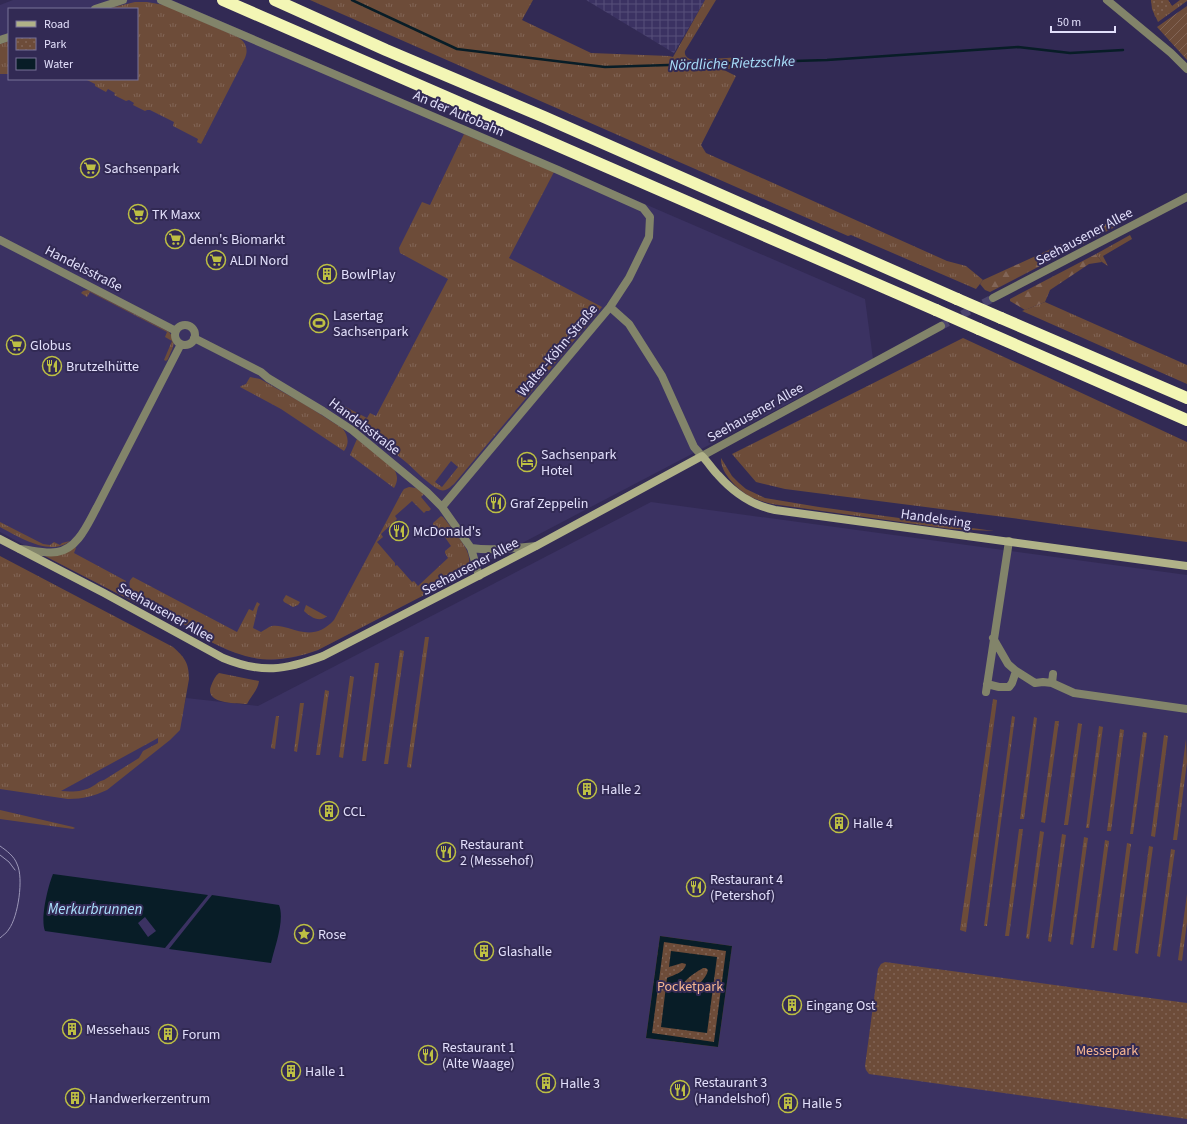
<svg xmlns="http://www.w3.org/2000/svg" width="1187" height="1124" font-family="'Source Sans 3',sans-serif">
<defs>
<pattern id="industrial-grid" width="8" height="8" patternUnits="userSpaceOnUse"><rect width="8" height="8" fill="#3b3262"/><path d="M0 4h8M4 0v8" fill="none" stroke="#574f79"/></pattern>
<pattern id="grass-tufts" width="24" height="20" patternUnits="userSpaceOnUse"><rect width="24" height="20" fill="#6d4c39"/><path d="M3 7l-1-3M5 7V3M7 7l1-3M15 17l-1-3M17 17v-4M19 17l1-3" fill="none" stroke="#826557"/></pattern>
<pattern id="forest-firs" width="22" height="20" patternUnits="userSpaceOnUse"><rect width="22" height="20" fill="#6d4c39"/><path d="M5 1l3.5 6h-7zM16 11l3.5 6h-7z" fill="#826557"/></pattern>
<pattern id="park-dots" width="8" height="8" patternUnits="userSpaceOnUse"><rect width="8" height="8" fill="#6d4c39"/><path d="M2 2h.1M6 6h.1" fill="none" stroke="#826557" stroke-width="1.8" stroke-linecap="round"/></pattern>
<pattern id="garden-furrows" width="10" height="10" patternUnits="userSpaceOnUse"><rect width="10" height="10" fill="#6d4c39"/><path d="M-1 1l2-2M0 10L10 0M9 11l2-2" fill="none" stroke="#826557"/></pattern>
</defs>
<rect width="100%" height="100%" fill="#322a54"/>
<path fill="#3b3262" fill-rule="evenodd" d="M13,0H172L865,299L873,359L318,650L296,657L274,660L254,658L227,650L39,553L0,532V5ZM9,9H137V79H9Z
M651,502L1187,575V1124H0V784L180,725L186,698L258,706Z"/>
<path fill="url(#industrial-grid)" d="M586,0H705L674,53Z"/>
<path fill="url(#grass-tufts)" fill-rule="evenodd" d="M310,0H533L522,20L591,53L669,56L673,57L705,0H716L685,51C684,56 688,59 693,60L743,57V69H722L736,76L701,145L706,153L947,261L966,266L983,280L976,289L851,235L848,236Z
M1151,0H1168L1172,6L1180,0H1187V1L1158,22L1152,9Z
M135,2H147L164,5L238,37C245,42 249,48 245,58L201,144L197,142L198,139L173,126L174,122L150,110H147L145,111L133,105L134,103L129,100L126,101L114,95L115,93L108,89L106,92L95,86V84L85,79H137V9H106Z
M9,41V74H0V44Z
M464,134L554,172L509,258L602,307L454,484C450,487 446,492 440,490C429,485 416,471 407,463C384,444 361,425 336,409L335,405L336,402L367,418L370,413L376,416L448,279L400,253L399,248L422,202L430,205ZM451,461L458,467L442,487L435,482Z
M1130,235L1132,239L1103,256L1108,266L1102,262L1096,254Z
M88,290L169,332C178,342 172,348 168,359L166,361L164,360L172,341L165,337L167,332L90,292L87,297L81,293L83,291Z
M1045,302L1187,365V384L1022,311Z
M963,338L1187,442V542L1019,519L785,489L756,482L732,454Z
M250,377L260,379L304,404L342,428C348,435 350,443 344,451L281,409L240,387L241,386L246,384Z
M357,439L394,469C398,476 398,481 394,488L350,455Z
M721,458L732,476L739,483L746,489L765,498L819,507L994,531L951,529L772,504C765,502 757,500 751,497C738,490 720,473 721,458Z
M409,487L416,488L424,494L421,497L431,509L429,511H426L424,513L412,501L395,516L397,519L381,534L383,537L377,542L395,563V566L397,565L412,582L414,581L418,586L448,558L445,553V551L451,546L440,530L434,534L433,531V523L441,516L443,517C448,523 452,529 457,535C466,548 476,560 463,575L318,650C276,665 250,662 211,642L212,639L160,612L159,609L132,594C130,587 127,582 133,577L237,632L249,609L253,611L257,602L260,604L258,607L253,628L261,632C265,630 268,627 272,626C277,625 283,627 288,628C306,634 319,636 334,620L402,492L404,489Z
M0,522L43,544L50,545L54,542L60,545L62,543L70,541C50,557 19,537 0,527Z
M75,547L76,548L74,553L126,581L125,583L130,597L156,610L155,613L39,553Z
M0,556L173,647C184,657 189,662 189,679L180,730L170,740L107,790C94,796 83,799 68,799L0,789ZM158,738V743L143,751L139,758L104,780C99,781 98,783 93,786C84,792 71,792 61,791Z
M286,595L300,602L298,605L293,607L284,602L283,600Z
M306,605L326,616H327C320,623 310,617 304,611Z
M425,637H429L411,768L407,767Z
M400,650L404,651L388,764H384Z
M375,663H379L366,761H362Z
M219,673L259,681C258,690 251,696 247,704C236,703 204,704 211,686C213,681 215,676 219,673Z
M350,676L354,677L343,758L339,757Z
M325,690L329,691L320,755H316Z
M993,699L997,700V701L966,932L960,930Z
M300,703H304L297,752L294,751Z
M276,716H279L275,749L271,748Z
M1012,716L1015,717L987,926H984Z
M1034,717L1037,718L1024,819H1020Z
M1055,721H1059L1045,823L1041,822Z
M1078,723L1082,724L1068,825H1064Z
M1099,726L1103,727L1089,828H1086Z
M1120,729L1124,730L1111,831H1107Z
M1143,732L1147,733L1133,834H1130Z
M1164,735L1168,736L1155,837L1151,836Z
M1186,739L1187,762L1177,840H1173Z
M0,810L73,827L75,828L73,829L0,819Z
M1019,829H1023L1009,936H1005Z
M1040,831L1044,832L1029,939L1026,938Z
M1062,834L1066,835L1051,942L1048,941Z
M1084,837L1088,838L1073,945L1070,944Z
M1105,840L1109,841L1094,948H1091Z
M1127,843L1131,844L1117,951L1113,950Z
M1149,846L1153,847L1138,954L1135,953Z
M1171,849L1175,850L1160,957L1157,956Z
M1187,894V922L1182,961L1178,960Z"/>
<path fill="url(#forest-firs)" d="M1117,219L1115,227L990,292L985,290L980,284L983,280Z
M1096,254L1102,262L1089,264L1050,290L1045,302L1025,310L1010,301V299Z"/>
<path fill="url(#park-dots)" d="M1151,0H1168L1172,6L1155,17Z
M660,936L732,946L718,1047L646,1038Z
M885,962L1187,1003V1119L869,1074L866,1070L865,1066L878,969L881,964Z"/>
<path fill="url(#garden-furrows)" d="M1187,6V60L1157,27Z"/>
<path fill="#081d27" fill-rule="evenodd" d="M53,874L208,895L165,948L45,931C40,919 48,886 53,874ZM145,917L156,931L148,937L138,923Z
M212,895L279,905C285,920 275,946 271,963L169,949Z
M660,936L732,946L718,1047L646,1038ZM664,942L726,951L714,1042L652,1033Z
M671,951L717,957L707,1033L661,1027L667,978C674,975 685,972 686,964L682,963L669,967ZM703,968H706L708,970C706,980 695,988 686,992L681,990C681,981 695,973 703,968Z"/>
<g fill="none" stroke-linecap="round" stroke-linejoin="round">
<path stroke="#081d27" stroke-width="2.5" d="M352,0L457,49L605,67L827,60L1018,47L1070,53L1123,50"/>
<path stroke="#4c456d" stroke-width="8" stroke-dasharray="8 4" stroke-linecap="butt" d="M941,326L993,298"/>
<path stroke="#82846a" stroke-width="8" d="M161,0L558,170L643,208L650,217L649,237L629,278L610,307L442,507
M1107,0L1171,53L1187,69
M95,9L123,0
M0,40L9,37
M0,240L176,331
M610,307L629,324L662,376L694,447L702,456
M175 335a10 10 0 1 1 20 0a10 10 0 1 1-20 0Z
M194,338L261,372L268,378L323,411L352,430L427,492L442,507L471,548L479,576
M471,548C493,551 514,548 536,546
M20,549C32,550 45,554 57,552C78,549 88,523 97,507L181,344
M1016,671L1035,683L1043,682L1052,683L1074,693L1187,709
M1052,683L1053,674
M987,684L999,687H1009L1012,683L1016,671L1008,664L993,638
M986,692L1009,541"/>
<path stroke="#82846a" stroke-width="8" d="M993,298L1187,197
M702,456L941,326"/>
<path stroke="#b0b288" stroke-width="8" d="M0,539L104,593L223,658C262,674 285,670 323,656L538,545L702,456C708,462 712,469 718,475C734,493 751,505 775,510L1187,566"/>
<path stroke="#f3f6b5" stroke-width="12" d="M223,0L936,310
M275,0L386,50L544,117L957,299
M1001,318L1187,398
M979,329L1187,420"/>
<path stroke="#9c97b8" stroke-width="1" d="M0,846C7,851 14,856 17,864C24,878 18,917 9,929C7,933 3,935 0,938
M0,855L9,862L15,870"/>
<path stroke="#f3f6b5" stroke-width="12" d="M957,299L1001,318
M936,310L979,329"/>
</g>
<defs>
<g id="supermarket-ring" transform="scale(1)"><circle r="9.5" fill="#322a54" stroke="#bdbf43" stroke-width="1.5"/><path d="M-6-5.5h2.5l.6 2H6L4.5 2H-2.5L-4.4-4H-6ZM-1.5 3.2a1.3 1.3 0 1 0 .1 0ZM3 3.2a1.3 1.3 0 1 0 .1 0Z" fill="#bdbf43"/></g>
<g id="building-ring" transform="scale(1)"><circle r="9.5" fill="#322a54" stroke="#bdbf43" stroke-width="1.5"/><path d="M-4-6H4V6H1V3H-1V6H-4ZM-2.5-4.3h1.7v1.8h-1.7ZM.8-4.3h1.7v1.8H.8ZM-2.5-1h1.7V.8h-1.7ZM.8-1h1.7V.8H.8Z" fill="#bdbf43"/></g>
<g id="stadium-ring" transform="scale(1)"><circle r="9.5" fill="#322a54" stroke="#bdbf43" stroke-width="1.5"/><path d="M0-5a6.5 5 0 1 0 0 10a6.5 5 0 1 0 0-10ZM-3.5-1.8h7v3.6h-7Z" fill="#bdbf43"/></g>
<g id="restaurant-ring" transform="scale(1)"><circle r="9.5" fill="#322a54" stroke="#bdbf43" stroke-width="1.5"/><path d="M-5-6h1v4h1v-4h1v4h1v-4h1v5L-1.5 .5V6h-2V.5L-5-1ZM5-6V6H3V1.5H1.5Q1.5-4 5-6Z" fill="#bdbf43"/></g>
<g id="hotel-ring" transform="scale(1)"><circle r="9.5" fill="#322a54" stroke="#bdbf43" stroke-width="1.5"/><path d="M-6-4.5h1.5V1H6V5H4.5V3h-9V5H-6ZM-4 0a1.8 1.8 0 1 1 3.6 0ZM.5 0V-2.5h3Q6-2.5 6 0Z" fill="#bdbf43"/></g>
<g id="sight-ring" transform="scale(1)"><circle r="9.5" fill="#322a54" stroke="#bdbf43" stroke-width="1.5"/><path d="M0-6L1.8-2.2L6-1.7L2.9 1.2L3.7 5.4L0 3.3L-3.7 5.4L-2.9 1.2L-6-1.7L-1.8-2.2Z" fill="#bdbf43"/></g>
</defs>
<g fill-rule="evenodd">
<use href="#supermarket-ring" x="90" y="168"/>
<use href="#supermarket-ring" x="138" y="214"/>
<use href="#supermarket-ring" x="175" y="239"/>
<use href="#supermarket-ring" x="216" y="260"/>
<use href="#building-ring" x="327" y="274"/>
<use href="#stadium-ring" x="319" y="323"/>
<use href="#supermarket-ring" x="16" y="345"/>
<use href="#restaurant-ring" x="52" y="366"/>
<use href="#hotel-ring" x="527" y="462"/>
<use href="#restaurant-ring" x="496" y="503"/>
<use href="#restaurant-ring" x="399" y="531"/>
<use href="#building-ring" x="587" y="789"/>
<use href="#building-ring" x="329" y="811"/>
<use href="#building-ring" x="839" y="823"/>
<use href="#restaurant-ring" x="446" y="852"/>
<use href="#restaurant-ring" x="696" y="887"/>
<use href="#sight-ring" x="304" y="934"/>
<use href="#building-ring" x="484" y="951"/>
<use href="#building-ring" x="792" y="1005"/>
<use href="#building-ring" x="72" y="1029"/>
<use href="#building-ring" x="168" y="1034"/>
<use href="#restaurant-ring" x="428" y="1055"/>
<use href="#building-ring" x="291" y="1071"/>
<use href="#building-ring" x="546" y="1083"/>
<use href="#restaurant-ring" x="680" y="1090"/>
<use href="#building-ring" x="75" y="1098"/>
<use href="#building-ring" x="788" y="1103"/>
</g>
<g text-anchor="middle" stroke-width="4" stroke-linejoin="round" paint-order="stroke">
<g font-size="14" fill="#e2dffb" stroke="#322a54">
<text transform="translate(459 113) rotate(23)" y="5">An der Autobahn</text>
<text transform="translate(1084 236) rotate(-28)" y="5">Seehausener Allee</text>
<text transform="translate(84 268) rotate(27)" y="5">Handelsstraße</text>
<text transform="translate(557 350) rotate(-50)" y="5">Walter-Köhn-Straße</text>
<text transform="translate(755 412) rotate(-29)" y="5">Seehausener Allee</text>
<text transform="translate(365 426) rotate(37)" y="5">Handelsstraße</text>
<text transform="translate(936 518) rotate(8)" y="5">Handelsring</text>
<text transform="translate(470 566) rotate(-28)" y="5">Seehausener Allee</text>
<text transform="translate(166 612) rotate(29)" y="5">Seehausener Allee</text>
</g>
<g font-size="14" fill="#e2dffb" stroke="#322a54" text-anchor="start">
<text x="104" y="173">Sachsenpark</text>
<text x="152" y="219">TK Maxx</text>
<text x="189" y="244">denn's Biomarkt</text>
<text x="230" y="265">ALDI Nord</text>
<text x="341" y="279">BowlPlay</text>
<text x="333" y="320">Lasertag<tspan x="333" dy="16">Sachsenpark</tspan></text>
<text x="30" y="350">Globus</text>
<text x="66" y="371">Brutzelhütte</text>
<text x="541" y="459">Sachsenpark<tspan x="541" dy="16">Hotel</tspan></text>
<text x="510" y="508">Graf Zeppelin</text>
<text x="413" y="536">McDonald's</text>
<text x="601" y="794">Halle 2</text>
<text x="343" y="816">CCL</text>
<text x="853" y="828">Halle 4</text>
<text x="460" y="849">Restaurant<tspan x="460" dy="16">2 (Messehof)</tspan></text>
<text x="710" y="884">Restaurant 4<tspan x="710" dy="16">(Petershof)</tspan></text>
<text x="318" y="939">Rose</text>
<text x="498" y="956">Glashalle</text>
<text x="806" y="1010">Eingang Ost</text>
<text x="86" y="1034">Messehaus</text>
<text x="182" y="1039">Forum</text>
<text x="442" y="1052">Restaurant 1<tspan x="442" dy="16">(Alte Waage)</tspan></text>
<text x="305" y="1076">Halle 1</text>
<text x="694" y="1087">Restaurant 3<tspan x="694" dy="16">(Handelshof)</tspan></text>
<text x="560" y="1088">Halle 3</text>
<text x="89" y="1103">Handwerkerzentrum</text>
<text x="802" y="1108">Halle 5</text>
</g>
<g font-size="14" fill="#f8b792" stroke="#322a54">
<text x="690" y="991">Pocketpark</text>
<text x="1107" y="1055">Messepark</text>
</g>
<g font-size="15" font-style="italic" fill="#a9e0fc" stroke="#322a54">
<text transform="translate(732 63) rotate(-2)" y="5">Nördliche Rietzschke</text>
<text x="95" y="914">Merkurbrunnen</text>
</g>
</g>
<rect x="8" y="8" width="130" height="72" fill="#322a54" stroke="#787297"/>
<rect x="16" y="21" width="20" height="6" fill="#b0b288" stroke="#787297"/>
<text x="44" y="28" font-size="12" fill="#e2dffb">Road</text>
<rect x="16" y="38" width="20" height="12" fill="url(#park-dots)" stroke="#787297"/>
<text x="44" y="48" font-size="12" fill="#e2dffb">Park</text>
<rect x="16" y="58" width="20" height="12" fill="#081d27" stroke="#787297"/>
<text x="44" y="68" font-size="12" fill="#e2dffb">Water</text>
<path d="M1051 26v6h64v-6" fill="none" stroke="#e2dffb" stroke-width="2"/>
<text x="1057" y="26" font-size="12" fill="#e2dffb" stroke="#322a54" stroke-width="3" paint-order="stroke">50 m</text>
</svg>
